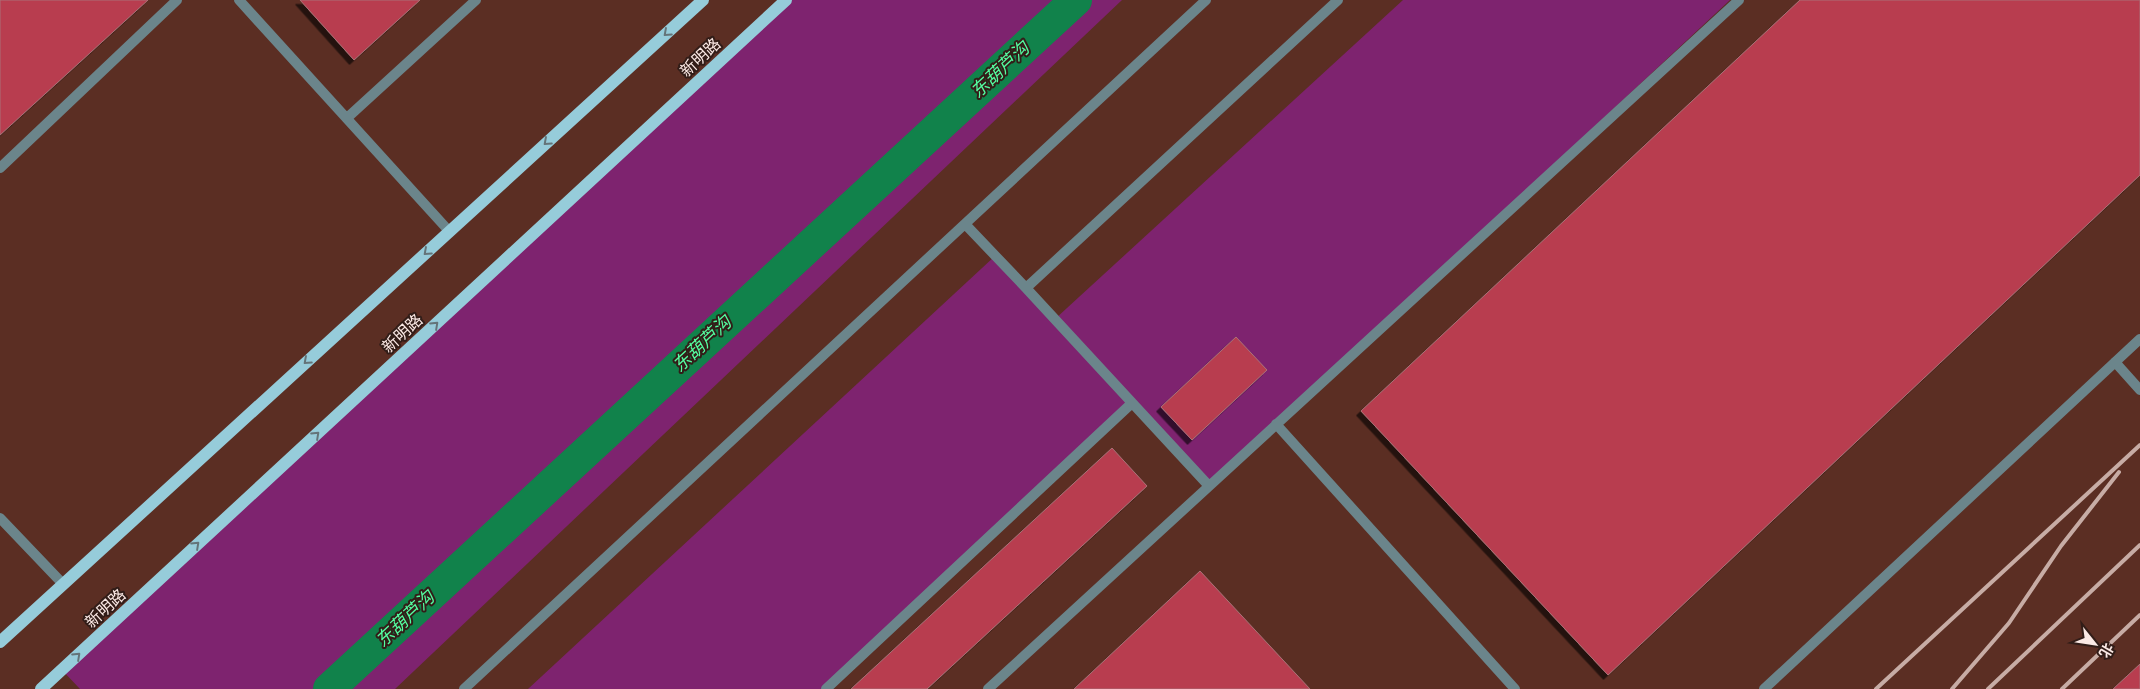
<svg xmlns="http://www.w3.org/2000/svg" width="2140" height="689" font-family="'Space Grotesk','Noto Sans SC',sans-serif">
<defs>
<filter id="shadow"><feDropShadow dx="-4.5" dy="4.5" stdDeviation="0" flood-color="#0009"/></filter>
</defs>
<rect width="100%" height="100%" fill="#5b2e23"/>
<path fill="#7e236f" d="M786,0H1122L395,689H80L62,670Z
M1403,0H1730L1209,486L1132,403L826,689H528L995,256L1055,319Z"/>
<g fill="none" stroke-linecap="round" stroke-linejoin="round">
<path stroke="#11824b" stroke-width="32" d="M329,689L1076,0"/>
</g>
<path fill="#b83c50" stroke="#a97377" filter="url(#shadow)" d="M0,0H148L0,135Z
M300,0H420L354,60Z
M1800,0H2140V175L1608,675L1361,411Z
M1236,337L1267,370L1192,440L1161,407Z
M1112,448L1147,486L927,689H851Z
M1200,571L1310,689H1074Z
M2140,664V689H2113Z"/>
<g fill="none" stroke-linecap="round" stroke-linejoin="round">
<path stroke="#6b858b" stroke-width="10" d="M239,0L449,231
M347,118L476,0
M0,168L177,0
M965,224L1026,288L1338,0
M1026,288L1209,486
M2115,362L2140,390
M1276,424L1515,689
M0,518L63,584
M464,689L1206,0
M826,689L1132,403
M988,689L1739,0
M1764,689L2140,339"/>
<path stroke="#96ccda" stroke-width="12" d="M0,642L703,0
M41,689L786,0"/>
<path stroke="#c7aca5" stroke-width="4" d="M1876,689L2140,445
M1952,689L2009,623L2061,546L2119,472
M1988,689L2140,545
M2062,689L2140,615"/>
</g>
<defs><path id="oneway-chevron" d="M-2-3.5L2.5 0L-2 3.5" fill="none" stroke-width="1.6" stroke-linecap="round" stroke-linejoin="round" transform="scale(1.25)"/></defs>
<g stroke="#647479">
<use href="#oneway-chevron" transform="translate(667 33) rotate(138)"/>
<use href="#oneway-chevron" transform="translate(547 142) rotate(138)"/>
<use href="#oneway-chevron" transform="translate(427 252) rotate(138)"/>
<use href="#oneway-chevron" transform="translate(435 325) rotate(-43)"/>
<use href="#oneway-chevron" transform="translate(307 361) rotate(138)"/>
<use href="#oneway-chevron" transform="translate(316 435) rotate(-43)"/>
<use href="#oneway-chevron" transform="translate(196 545) rotate(-43)"/>
<use href="#oneway-chevron" transform="translate(77 656) rotate(-43)"/>
</g>
<g text-anchor="middle" stroke-width="4" stroke-linejoin="round" paint-order="stroke">
<g font-size="16" fill="#fbe9e5" stroke="#321d18">
<text transform="translate(700 57) rotate(-43)" y="6">新明路</text>
<text transform="translate(402 333) rotate(-43)" y="6">新明路</text>
<text transform="translate(105 608) rotate(-43)" y="6">新明路</text>
</g>
<g font-size="18" font-style="italic" fill="#54fda0" stroke="#321d18">
<text transform="translate(1000 70) rotate(-43)" y="6">东葫芦沟</text>
<text transform="translate(702 344) rotate(-43)" y="6">东葫芦沟</text>
<text transform="translate(405 619) rotate(-43)" y="6">东葫芦沟</text>
</g>
</g>
<g transform="translate(2095 644) rotate(120)" stroke="#321d18" stroke-width="4" paint-order="stroke">
<path d="M0-4L9 19L0 12L-9 19Z" fill="#fbe9e5"/>
<text y="-8" font-size="14" font-weight="bold" text-anchor="middle" fill="#fbe9e5">北</text>
</g>
</svg>
